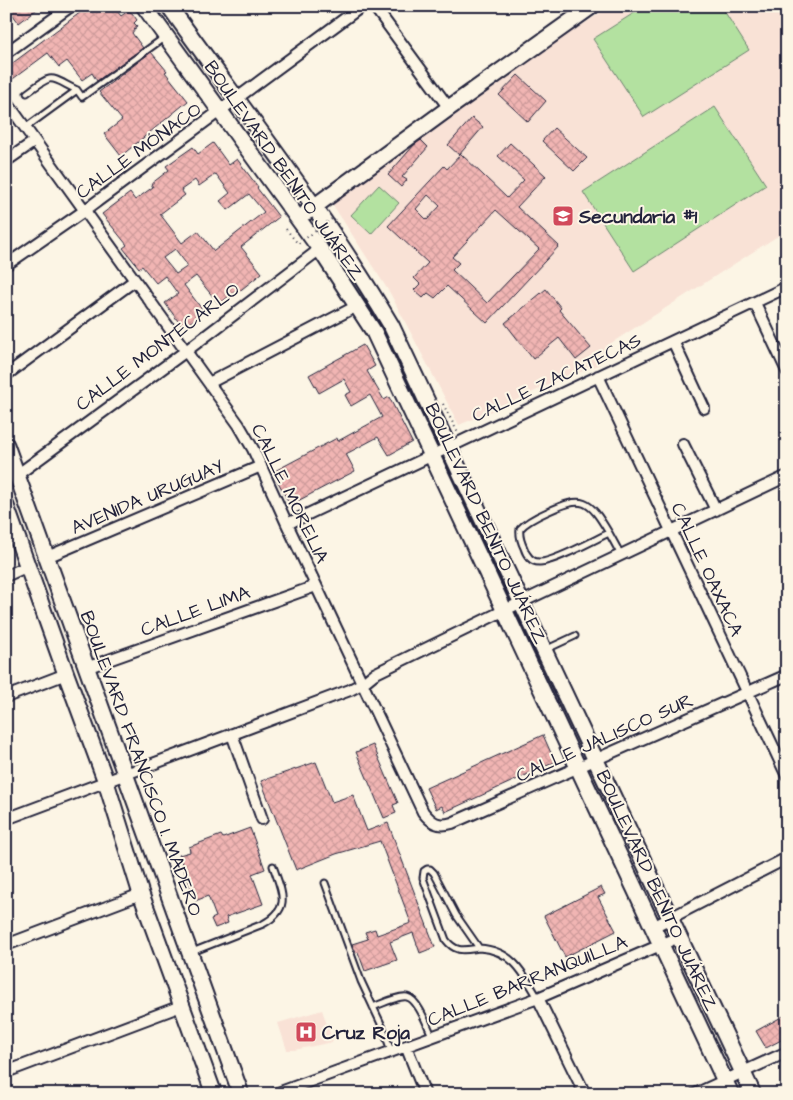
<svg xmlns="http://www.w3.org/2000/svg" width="793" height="1100" font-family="'Architects Daughter',sans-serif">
<defs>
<pattern id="building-cross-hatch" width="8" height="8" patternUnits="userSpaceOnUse" patternTransform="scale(1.25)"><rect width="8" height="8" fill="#f1b5b3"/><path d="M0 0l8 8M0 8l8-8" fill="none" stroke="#ce9b9b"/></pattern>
</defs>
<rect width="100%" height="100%" fill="#fcf5e5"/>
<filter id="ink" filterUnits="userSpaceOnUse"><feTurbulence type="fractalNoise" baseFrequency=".02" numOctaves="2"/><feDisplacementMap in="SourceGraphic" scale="10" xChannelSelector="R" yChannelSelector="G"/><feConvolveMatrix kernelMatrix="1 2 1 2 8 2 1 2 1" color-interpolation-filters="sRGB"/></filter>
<g filter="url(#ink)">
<path fill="#f9e2d6" d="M611,6H771L787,25V230L605,347L599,365L552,383L508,404L459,425L390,293L331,202L454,109Z
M322,1010L333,1042L294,1050H287L278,1023Z"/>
<path fill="#b3e1a0" stroke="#6a826e" d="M645,6H721L749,50L644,117L593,39Z
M715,107L766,185L634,271L583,192Z
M379,185L399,203L371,234L351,215Z"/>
<path fill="url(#building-cross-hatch)" stroke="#22223b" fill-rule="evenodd" d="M6,6H41L19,23Z
M89,6H113L121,16L128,11L132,13L137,20L134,23L137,26L132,33L143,48L97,81L92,73L82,80L67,61L59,67L48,53L6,84V68Z
M151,52L167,71L165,72L188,101L121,156L104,134L122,120L99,92Z
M518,75L546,101L528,122L499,95Z
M472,118L483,127L459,155L448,145Z
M554,128L587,158L574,171L542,141Z
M421,140L428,147L402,177L407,180L401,187L388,175L414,145Z
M213,143L229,165L237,159L258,187L257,188L279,217L241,247L262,273L237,293L236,291L219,304L196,276L184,285L204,312L183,328L165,303L178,294L165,276L156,283L142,266L139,268L123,248L127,245L102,214L130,193L135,200L153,187L151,184L169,170L166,166L193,147L198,154ZM216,174L230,193L220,201L228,210L249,194L264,212L214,251L198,231L182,243L160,214L185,195L181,190L195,180L199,186ZM175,249L188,266L176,274L163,258Z
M510,143L546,176L517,207L559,246L487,323L447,286L435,298L428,293L423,298L414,290L420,284L414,278L428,263L388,226L444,166L447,169L461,154L507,198L524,180L498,156ZM428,195L440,206L427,220L416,209ZM496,210L539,249L487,303L452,270L459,263L452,257Z
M546,289L561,308L559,310L591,348L576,360L559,338L533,359L505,323Z
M363,345L375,366L367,371L384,400L389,397L412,442L389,455L378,437L346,454L355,471L290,505L273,472L337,438L338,441L382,417L370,395L351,406L345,395L351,392L344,379L319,393L309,375Z
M543,735L555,762L445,812L442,806L436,809L426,788Z
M373,745L398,803L393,805L396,813L384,818L356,752Z
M316,762L332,802L353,795L367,831L388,823L435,947L420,953L413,933L390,942L397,960L365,971L358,952L356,953L352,944L368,939L365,932L375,929L377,935L411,923L380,841L336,854L296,870L261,781Z
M250,828L265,869L252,874L263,904L226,917L228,923L215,928L211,919L216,917L208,896L195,901L179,855L190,852L189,847L221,835L223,838Z
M601,887L605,894L598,897L616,931L565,957L544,916Z
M787,1014V1037L766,1048L756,1031Z"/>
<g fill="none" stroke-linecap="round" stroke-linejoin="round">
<g stroke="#22223b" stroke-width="9">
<path id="lane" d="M27,93C54,73 48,76 77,90
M25,128L77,90L82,97L165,37
M609,533C589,499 583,495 547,512C538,516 527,521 520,529C519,536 521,542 524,548C526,555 532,563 540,562C554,562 594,540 609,533L621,555
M547,649L575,636
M325,883L361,981L383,1028L391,1051
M479,948C464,950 456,953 446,940L423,878L424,871L427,869H430L434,873L456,915L479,948C512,950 523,972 538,998
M192,952L263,924C292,908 282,893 273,866
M373,1007C381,1004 400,995 407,997C418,999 428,1027 432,1036"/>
</g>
<g stroke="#22223b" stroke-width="14">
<path id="street" d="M374,6L449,108
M6,53L71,6
M6,101L239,425L253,449L287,524L423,812C432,823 438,827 452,823L787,675
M6,161L35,141
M6,265L84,211L362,6
M755,303L787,371
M673,341L704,408
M6,375L134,281
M598,376L787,776
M209,383L357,306
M683,444L716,510
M17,475L186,351L320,249
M287,524L787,287
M47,557L261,466
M6,576L28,566
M86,668L316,586
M6,697L66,674
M232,734L262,819
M6,819L350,690L363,683L374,674L505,610L787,476
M653,927L787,858
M6,945L141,894
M538,998L585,1094
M406,1046L425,1094
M6,1072L181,1006
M275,1094L538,998L679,937
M695,1094L787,1052"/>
</g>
<g stroke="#22223b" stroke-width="19">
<path id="secondary" d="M144,6L320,249L374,332L731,1094
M169,6C244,111 325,214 391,325L753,1094
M307,212L449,108L592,6
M6,445L241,1094
M6,506L66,674L106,782L141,894L214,1094"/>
</g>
<path stroke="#22223b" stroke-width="2" stroke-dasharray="1 4" stroke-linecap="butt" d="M443,404L458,433"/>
<use href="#lane" stroke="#fcf5e5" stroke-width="5"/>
<use href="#street" stroke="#fcf5e5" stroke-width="10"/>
<use href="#secondary" stroke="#fcf5e5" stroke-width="15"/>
<path stroke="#22223b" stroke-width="2" stroke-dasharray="1 4" stroke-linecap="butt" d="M286,229L298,244L333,218L343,231"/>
</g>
</g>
<defs>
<g id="school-square" transform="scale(1.125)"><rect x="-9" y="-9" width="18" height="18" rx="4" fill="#d1495b" stroke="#fcf5e5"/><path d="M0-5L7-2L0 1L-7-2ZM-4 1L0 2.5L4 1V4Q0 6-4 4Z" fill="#fff"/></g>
<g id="hospital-square" transform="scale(1.125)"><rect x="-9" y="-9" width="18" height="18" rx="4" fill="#d1495b" stroke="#fcf5e5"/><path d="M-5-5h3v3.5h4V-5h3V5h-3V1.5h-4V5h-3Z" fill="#fff"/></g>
</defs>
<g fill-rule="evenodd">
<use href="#school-square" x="563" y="216"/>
<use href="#hospital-square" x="306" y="1032"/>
</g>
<g text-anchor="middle" stroke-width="4" stroke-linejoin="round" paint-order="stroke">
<g font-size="19" fill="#22223b" stroke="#fcf5e5">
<text transform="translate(138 150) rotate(-36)" y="7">CALLE MÓNACO</text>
<text transform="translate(285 170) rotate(55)" y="7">BOULEVARD BENITO JUÁREZ</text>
<text transform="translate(157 346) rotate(-37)" y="7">CALLE MONTECARLO</text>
<text transform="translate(556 377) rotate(-25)" y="7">CALLE ZACATECAS</text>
<text transform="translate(291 493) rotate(64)" y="7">CALLE MORELIA</text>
<text transform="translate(147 496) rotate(-23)" y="7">AVENIDA URUGUAY</text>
<text transform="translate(487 523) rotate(65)" y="7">BOULEVARD BENITO JUÁREZ</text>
<text transform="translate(708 569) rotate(65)" y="7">CALLE OAXACA</text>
<text transform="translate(195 610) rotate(-20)" y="7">CALLE LIMA</text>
<text transform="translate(604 737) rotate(-24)" y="7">CALLE JALISCO SUR</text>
<text transform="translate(142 763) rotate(70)" y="7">BOULEVARD FRANCISCO I. MADERO</text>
<text transform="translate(658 890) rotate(65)" y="7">BOULEVARD BENITO JUÁREZ</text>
<text transform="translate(527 980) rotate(-22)" y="7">CALLE BARRANQUILLA</text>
</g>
<g font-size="19" font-weight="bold" fill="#22223b" stroke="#fcf5e5" text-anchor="start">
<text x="579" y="223">Secundaria #1</text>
<text x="322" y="1039">Cruz Roja</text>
</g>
</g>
<rect width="793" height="1100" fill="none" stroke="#fcf5e5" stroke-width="25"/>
<rect x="12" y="12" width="768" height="1075" fill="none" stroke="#22223b" stroke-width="2" filter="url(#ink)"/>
</svg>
